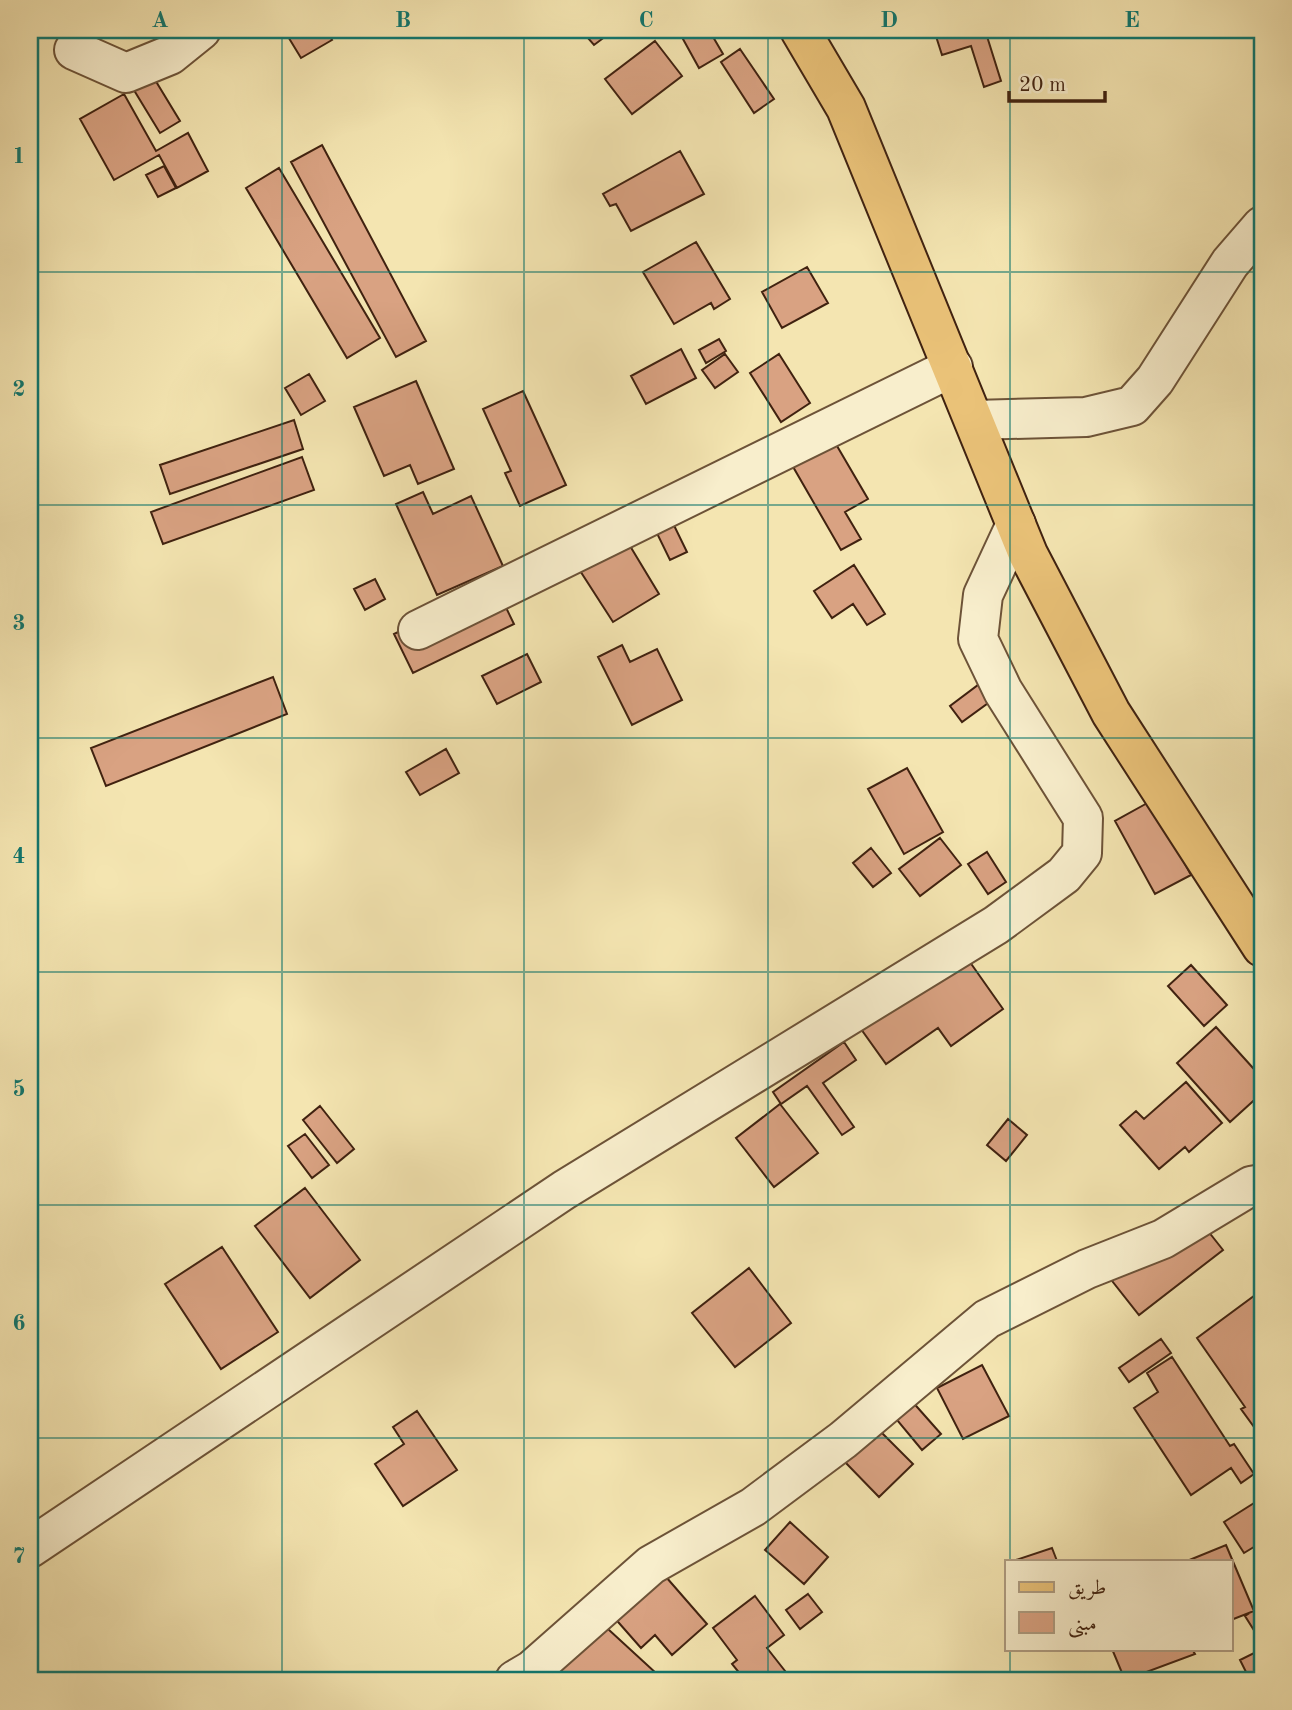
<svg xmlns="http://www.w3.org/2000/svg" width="1292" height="1710" font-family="'Old Standard TT',Amiri,serif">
<rect width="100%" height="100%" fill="#f4e5b1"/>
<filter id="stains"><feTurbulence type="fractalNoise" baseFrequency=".00286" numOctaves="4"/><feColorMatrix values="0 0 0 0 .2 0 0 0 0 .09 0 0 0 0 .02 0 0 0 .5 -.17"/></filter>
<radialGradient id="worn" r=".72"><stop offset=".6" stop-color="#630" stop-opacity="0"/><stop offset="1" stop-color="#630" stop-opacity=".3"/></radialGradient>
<path fill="#d9a282" stroke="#402210" stroke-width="2" d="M284,30H326L332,40L301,58Z
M581,30H614L594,45Z
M678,30H709L723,54L699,68Z
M934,30H985L1001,81L984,87L971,46L942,55Z
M655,41L682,76L632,114L605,79Z
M740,49L774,99L754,113L721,62Z
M146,65L180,121L160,133L126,77Z
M124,94L156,151L188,133L208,171L177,188L159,155L114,180L80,119Z
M322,145L426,341L396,357L291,162Z
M680,151L704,194L631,231L616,204L610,206L603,194Z
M164,166L176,188L158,197L146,175Z
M279,168L380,338L347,358L246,188Z
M696,242L730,299L714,309L711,303L674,324L643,272Z
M807,267L828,303L782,328L762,292Z
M719,339L726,351L706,363L699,350Z
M681,349L696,378L646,404L631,376Z
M725,354L738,372L715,388L702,370Z
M779,354L810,403L781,422L750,373Z
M309,374L325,401L301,415L285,388Z
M416,381L454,469L418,484L410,465L384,476L354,407Z
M523,391L566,485L520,506L505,473L511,471L483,409Z
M294,420L303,449L170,494L160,465Z
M830,434L868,499L845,512L861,539L841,550L788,458Z
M302,457L314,490L163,544L151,512Z
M423,492L433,514L471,496L503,566L437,595L396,504Z
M667,511L687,552L670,560L650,519Z
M624,536L659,594L613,622L577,566Z
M854,565L885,614L867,625L853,604L832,618L814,591Z
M375,579L385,599L365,610L354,589Z
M495,585L514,624L413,673L394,634Z
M622,645L630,662L657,649L682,700L632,725L598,657Z
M527,654L541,682L497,704L482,676Z
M273,677L287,714L106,786L91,748Z
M982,682L995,698L962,722L950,706Z
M446,749L459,773L420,795L406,772Z
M907,768L943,832L904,854L868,789Z
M1151,801L1191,875L1155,894L1115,821Z
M940,838L961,865L920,896L899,869Z
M871,848L891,873L873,887L853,863Z
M987,852L1006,882L988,894L968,864Z
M960,948L1003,1009L951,1046L938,1028L886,1064L856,1022Z
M1191,965L1227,1005L1204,1026L1168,986Z
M1216,1027L1262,1078V1093L1230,1122L1177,1063Z
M844,1042L856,1060L823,1083L854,1127L842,1135L807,1086L781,1104L773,1092Z
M1186,1082L1222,1123L1189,1152L1185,1147L1159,1169L1120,1125L1136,1111L1144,1119Z
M780,1104L818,1153L774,1187L736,1138Z
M320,1106L354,1149L337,1163L303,1120Z
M1008,1119L1027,1135L1006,1161L987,1145Z
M305,1134L329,1165L312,1178L288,1146Z
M305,1188L360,1260L310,1298L255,1226Z
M1189,1207L1223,1250L1139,1315L1105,1272Z
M222,1247L278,1332L221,1369L165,1284Z
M749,1268L791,1323L735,1367L692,1313Z
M1262,1290V1438L1241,1409L1245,1407L1197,1338Z
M1161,1339L1171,1353L1129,1382L1119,1368Z
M1172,1357L1230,1446L1234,1444L1254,1474L1241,1483L1231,1468L1191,1495L1134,1408L1158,1392L1147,1373Z
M982,1365L1009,1416L963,1439L937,1388Z
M910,1399L941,1434L922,1450L892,1414Z
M417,1411L457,1470L403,1506L375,1464L404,1444L393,1427Z
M876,1427L913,1464L879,1497L843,1460Z
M1262,1498V1542L1244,1553L1224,1522Z
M790,1522L828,1557L804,1584L765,1550Z
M1226,1545L1254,1611L1231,1620V1561H1187Z
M1052,1548L1057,1561H1013Z
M646,1554L707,1624L672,1655L655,1635L641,1648L597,1598Z
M808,1594L822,1612L800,1629L786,1610Z
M755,1596L784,1635L767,1648L789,1676L784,1680H745L732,1664L737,1660L713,1628Z
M1262,1605V1643L1245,1616Z
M596,1618L657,1674L651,1680H548Z
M1112,1649H1192L1195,1654L1125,1680Z
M1262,1649V1680H1250L1240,1660Z"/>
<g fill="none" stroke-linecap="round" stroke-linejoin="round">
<g stroke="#6d5338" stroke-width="42">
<path id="minor" d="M74,50L126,73L170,55L201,30
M974,420L1086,417L1132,406L1155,380L1230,263L1262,226
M418,630L953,367
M30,1548L564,1190L996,925L1064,875L1082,853L1083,818L1003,691L978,639L983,595L1016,524
M515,1680L532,1670L651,1565L753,1507L843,1440L987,1319L1087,1269L1163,1239L1251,1186L1262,1184"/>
</g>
<g stroke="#402210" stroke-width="42">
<path id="major" d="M800,30L846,108L1028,554L1111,713L1262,947"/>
</g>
<use href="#minor" stroke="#f8eecc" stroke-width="38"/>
<use href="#major" stroke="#eac278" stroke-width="38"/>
</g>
<path fill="none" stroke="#0f766e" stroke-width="2" stroke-opacity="0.55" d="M282,30V1680M524,30V1680M768,30V1680M1010,30V1561M30,272H1262M30,505H1262M30,738H1262M30,972H1262M30,1205H1262M30,1438H1262M1010,1649V1680"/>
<rect width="1292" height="1710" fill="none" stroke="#f4e5b1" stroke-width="77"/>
<rect x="1005" y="1560" width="228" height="91" fill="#f8eecc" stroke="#ae9c81" stroke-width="2"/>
<rect x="1019" y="1582" width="35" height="10" fill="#eac278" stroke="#ae9c81" stroke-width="2"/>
<text x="1068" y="1594" font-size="21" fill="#402210">طريق</text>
<rect x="1019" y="1612" width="35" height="21" fill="#d9a282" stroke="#ae9c81" stroke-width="2"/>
<text x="1068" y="1630" font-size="21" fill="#402210">مبنى</text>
<path d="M1009 91v10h96v-10" fill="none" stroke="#402210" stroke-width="3.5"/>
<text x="1019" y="91" font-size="21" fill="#402210" stroke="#f8eecc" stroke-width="5" paint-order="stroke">20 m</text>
<rect x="38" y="38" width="1216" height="1634" fill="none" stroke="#0f766e" stroke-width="2.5"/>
<g font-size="23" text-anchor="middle" font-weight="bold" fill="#0f766e">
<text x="160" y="27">A</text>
<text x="403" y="27">B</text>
<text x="646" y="27">C</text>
<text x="889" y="27">D</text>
<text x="1132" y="27">E</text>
<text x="19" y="163">1</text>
<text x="19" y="396">2</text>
<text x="19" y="630">3</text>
<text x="19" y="863">4</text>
<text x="19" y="1096">5</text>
<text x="19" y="1330">6</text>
<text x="19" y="1563">7</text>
</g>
<rect width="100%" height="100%" filter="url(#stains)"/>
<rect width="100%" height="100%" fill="url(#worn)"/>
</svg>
